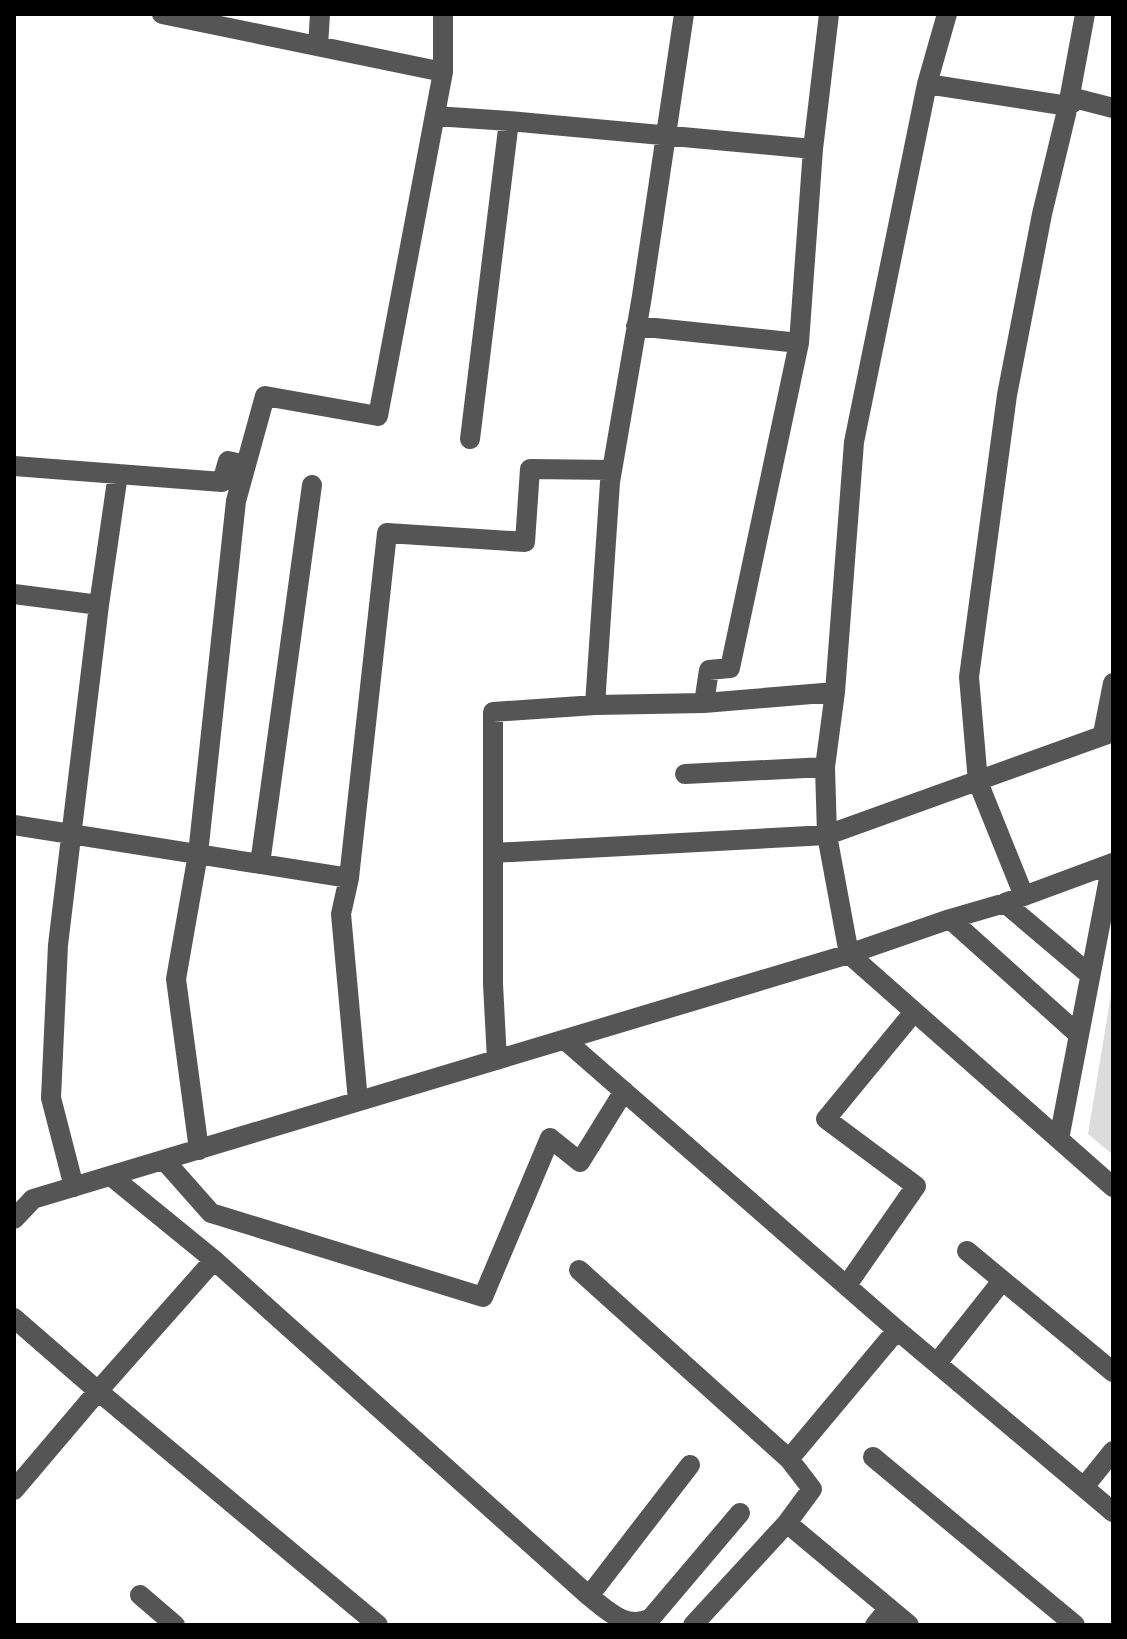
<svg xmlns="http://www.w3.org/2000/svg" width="1127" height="1639" font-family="'Work Sans',sans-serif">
<rect width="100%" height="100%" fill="#fff"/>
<path fill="#dcdcdc" d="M1113,982V1155L1088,1134Z"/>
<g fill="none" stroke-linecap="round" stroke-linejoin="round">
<path stroke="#555" stroke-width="20" d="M162,14L443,72V14
M947,14L927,84L854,442L835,692L825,767L827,835L849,954L1113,1187
M318,46L320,14
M927,84L1068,106L1078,99L1113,108
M435,116L509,121L813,149
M636,326L799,343
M470,439L509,121
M14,466L222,482L228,461L246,465
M14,594L99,605
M704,703L709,670L730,668L799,343L813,149L829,14
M595,705L610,482L642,296L684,14
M1103,734L1113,683
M685,774L825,767
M14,825L349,878
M493,853L827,835L1113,732
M260,864L312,485
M1024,896L978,782L969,677L1007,395L1042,214L1068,106L1085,14
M1005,903L1090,975
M950,919L1079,1035
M565,1040L897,1330L1113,1512
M497,1060L493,984V712L595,705L704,703L835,692
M358,1101L341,914L349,878L387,533L525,542L530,469L612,470
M1059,1139L1112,863
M199,1150L176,979L198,854L236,501L265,396L378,416L443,72
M164,1160L211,1213L483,1297L550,1138L580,1162L624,1091
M111,1176L214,1260L589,1596C608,1611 627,1631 651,1618L740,1513
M74,1187L51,1098L58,945L99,605L118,474
M14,1219L33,1199L849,954L950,919L1005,903L1113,863
M967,1251L1113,1372
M579,1270L789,1459L897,1330
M847,1285L916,1186L826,1119L914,1012
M14,1318L98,1391L378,1625
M937,1363L1002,1281
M873,1457L1075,1625
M1084,1487L1113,1451
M14,1490L98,1391L214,1260
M787,1523L812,1489L789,1459
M140,1595L175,1625
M589,1596L690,1465
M693,1625L787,1523L909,1625
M875,1625L889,1608"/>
</g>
<rect width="1127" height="1639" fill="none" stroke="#000000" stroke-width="32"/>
</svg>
